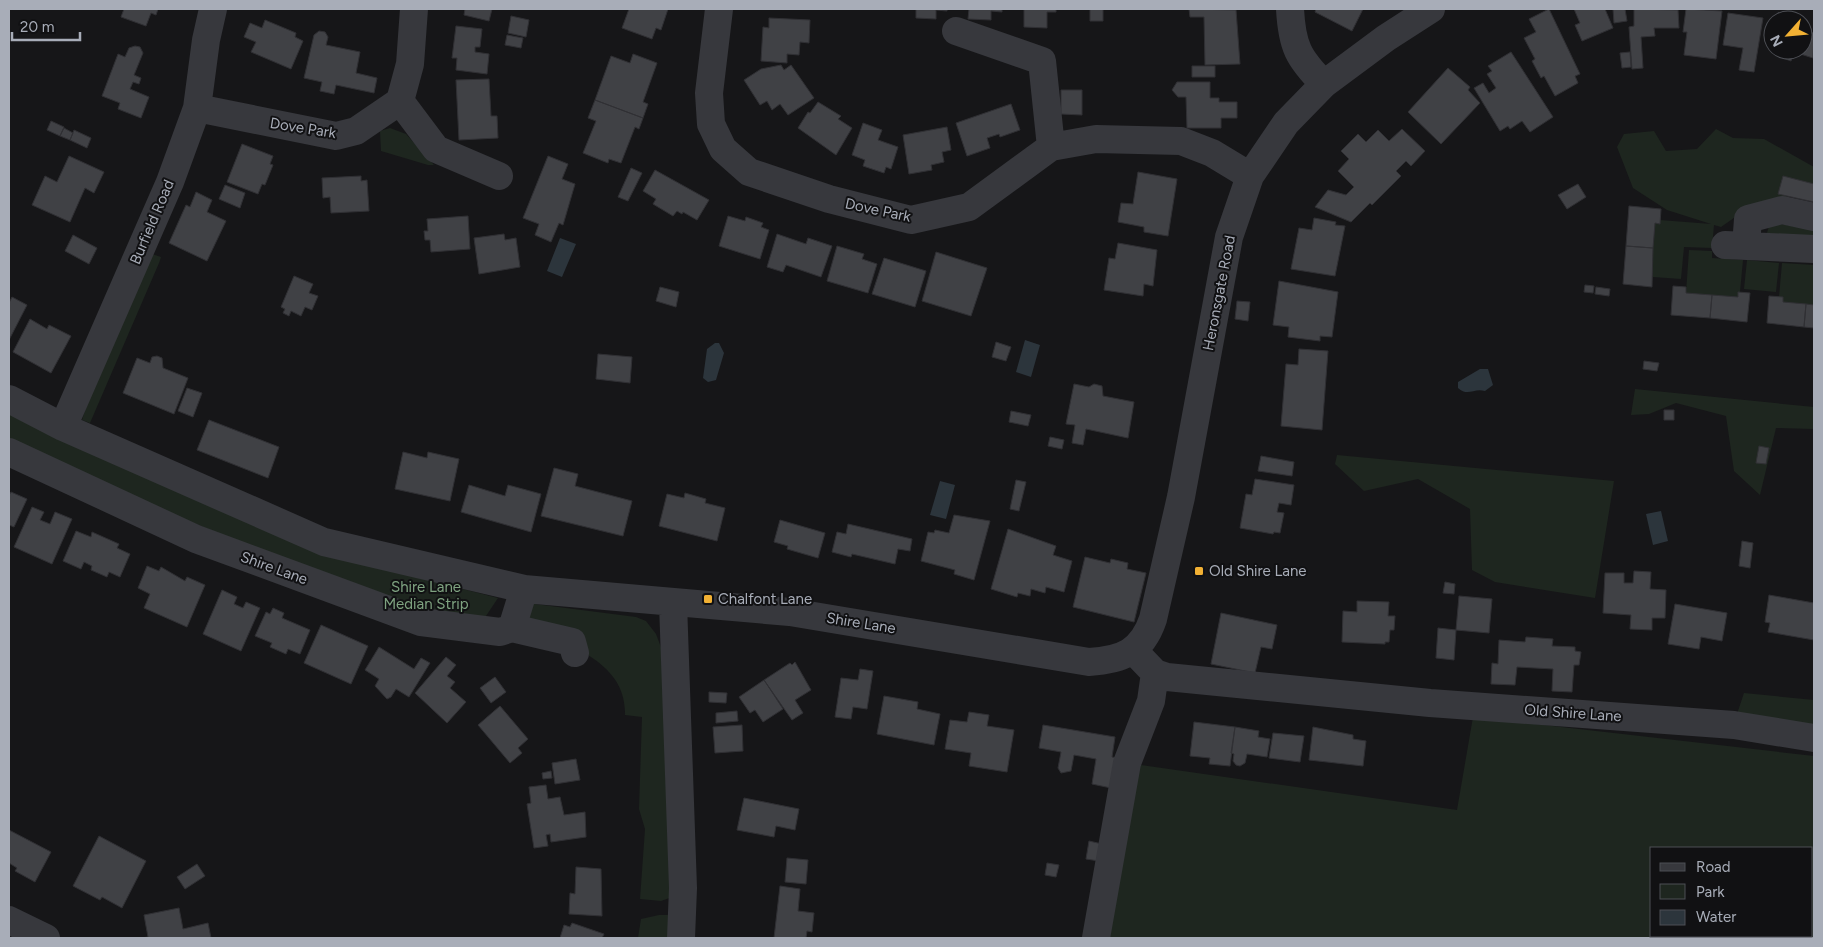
<svg xmlns="http://www.w3.org/2000/svg" width="1823" height="947" font-family="Figtree,sans-serif">
<rect width="100%" height="100%" fill="#161618"/>
<path fill="#1e261f" fill-rule="evenodd" d="M390,128L406,134L434,165H428L381,151L380,131Z
M1716,129L1733,138L1764,139L1814,167V183L1776,202L1741,213L1721,227L1714,225L1712,248L1684,247L1681,279L1653,277V273H1651L1655,223L1660,224V220L1711,224L1667,210L1633,188L1617,147L1624,134L1654,131L1666,151L1697,149Z
M1770,222L1814,230V238L1767,233Z
M1689,250L1712,251V258L1743,260L1740,292H1738V297L1686,293Z
M149,253L161,257L159,263L90,423L82,420L95,380Z
M1747,260L1779,263L1776,292L1744,289Z
M1782,263L1814,265V305L1783,302V297H1779Z
M1635,389L1814,407V429L1776,428L1760,495L1734,471L1726,416L1676,403L1649,414L1631,415Z
M9,410L322,553L498,598L482,622L421,611L297,567L9,444Z
M1337,455L1614,481L1595,598L1495,582L1472,570L1470,509L1418,479L1364,491L1335,464Z
M527,603L636,617L646,621L656,634L662,650L672,897L661,901L640,899L645,829L639,809L642,717L625,715C627,660 564,644 523,624Z
M1744,693L1814,700V729L1736,717Z
M1473,717L1814,756V938H1100L1134,764L1457,810ZM1652,848H1812V936H1652Z
M659,915H670L672,938H638L641,919Z"/>
<path fill="#2c353c" d="M560,238L576,244L562,277L547,271Z
M1025,340L1040,345L1031,377L1016,372Z
M715,343H719L724,353L716,380L708,382L703,378L707,349Z
M1480,369H1488L1493,385L1485,391C1473,388 1468,397 1458,388V382Z
M940,481L955,485L946,519L930,515Z
M1661,511L1668,541L1653,545L1646,514Z"/>
<path fill="#404145" stroke="#303034" d="M124,9H158L156,15L151,13L146,26L121,17Z
M465,9H492L489,21L464,15Z
M629,9H668L661,30L656,28L652,39L622,28Z
M916,9H947V11L936,10V19L916,18Z
M969,9H1002V12L991,11V20L968,19Z
M1024,9H1056V12H1047V28L1024,27Z
M1090,9H1103V21H1090Z
M1189,9L1236,10L1240,64L1205,65L1204,17H1190Z
M1316,9H1363L1352,31L1315,12Z
M1549,9L1580,74L1575,76L1578,83L1555,96L1544,76L1541,78L1532,61L1535,59L1524,38L1536,32L1529,19Z
M1574,9H1605L1613,28L1582,41L1575,25L1580,23Z
M1613,9H1625L1627,21L1614,23Z
M1634,9L1678,10L1679,28H1654L1655,36L1641,37L1643,68L1632,69L1629,27L1634,26Z
M1686,9L1722,11L1716,59L1684,55L1687,32H1683Z
M1728,13L1763,18L1754,72L1739,70L1743,48L1723,45Z
M511,16L529,20L526,37L508,33Z
M769,18L810,20L809,43L800,42L799,55L787,54V63L761,61L763,27L769,28Z
M265,20L296,33L295,37L303,41L291,69L251,52L256,42L244,37L250,23L262,28Z
M456,26L482,29L480,47H475V52L489,54L487,74L456,70L457,58H452Z
M1803,29L1814,33L1813,58L1794,52L1791,61L1780,57L1783,50H1803Z
M319,31L325,32L328,37L326,45L360,52L356,73L377,78L374,93L336,85L334,94L320,91L322,82L304,78L314,35Z
M507,35L523,38L521,48L505,45Z
M135,46L140,47L143,53L134,75L141,78L139,84L133,82L130,89L149,97L141,118L118,109L120,103L102,96L118,54L125,57L129,48Z
M1511,52L1553,117L1530,132L1522,121L1510,129L1508,126L1500,131L1474,88L1483,83L1489,93L1496,88L1487,74L1492,71L1488,66Z
M1630,52L1631,67L1622,68L1620,53Z
M633,54L657,63L643,102L648,104L643,118L595,100L611,56L630,63Z
M781,65L784,70L791,65L814,98L788,115L780,104L772,110L767,101L760,105L744,80L761,69Z
M1192,66H1215V77H1192Z
M1448,68L1470,87L1468,90L1480,103L1441,144L1408,112Z
M489,79L491,116H497L498,138L459,140L456,80Z
M1177,82H1210V98H1219V102H1237V118H1221V128H1187L1186,97H1178L1172,90Z
M1061,90H1082V115L1061,114Z
M595,100L643,118L639,129L635,127L621,163L609,159L608,163L583,153L596,121L588,118Z
M818,102L841,116L838,119L852,128L836,155L798,128L808,112L810,113Z
M1011,104L1020,130L1000,137L999,134L987,138L990,148L967,156L956,123Z
M51,121L64,127L60,136L47,130Z
M863,123L882,130L878,140L898,147L891,169L886,167L884,173L863,166L865,160L852,155Z
M947,127L951,150L942,152L944,162L931,165L932,170L909,174L903,135Z
M64,128L73,133L70,140L60,136Z
M1402,129L1425,151L1411,166L1406,161L1396,171L1401,176L1372,205L1370,203L1351,222L1315,207L1328,190L1346,195L1354,187L1338,171L1349,159L1341,151L1358,134L1366,142L1378,130L1389,141Z
M74,130L91,138L87,148L70,140Z
M242,144L273,156L270,164L273,165L265,185L262,184L258,194L227,182Z
M69,156L104,172L94,193L85,188L70,222L32,205L45,176L57,182Z
M548,156L568,164L562,179L575,184L563,225L559,223L551,242L535,235L539,224L523,218Z
M631,168L642,173L628,201L618,197Z
M655,170L709,200L697,220L683,212L682,214L677,211L673,216L653,204L656,199L643,191Z
M1138,172L1177,179L1168,236L1144,232V227L1118,222L1121,203L1133,204Z
M361,176V181L367,180L369,211L331,213L330,197L323,198L322,178Z
M1783,176L1814,184V202L1778,194Z
M1578,184L1586,197L1567,209L1558,195Z
M225,185L245,193L240,208L219,199Z
M196,192L212,200L207,212L226,221L207,261L169,243L186,205L190,207Z
M1629,206L1661,209L1660,224L1655,223L1653,248L1626,246Z
M468,216L470,249L431,252L430,240H425L424,231H428L427,219Z
M728,216L745,221L746,217L763,223L761,227L769,230L760,259L719,246Z
M1314,218L1336,222L1335,225L1345,226L1335,276L1291,269L1299,228L1312,230Z
M504,234L505,240L516,238L520,267L479,274L474,238Z
M777,234L806,244L808,238L832,246L821,277L786,265L783,272L767,267Z
M73,235L97,248L89,264L65,251Z
M1118,243L1157,250L1153,286L1144,284L1143,296L1104,290L1109,258L1115,259Z
M837,246L864,254L862,259L877,264L868,293L827,281Z
M1626,246L1653,248L1652,287L1623,284Z
M936,252L987,268L971,316L922,301Z
M884,258L926,271L915,307L872,294Z
M294,276L313,284L309,293L318,296L312,310L305,307L301,316L291,311L289,316L283,313L285,309L281,307Z
M1279,281L1338,292L1332,337L1320,336V341L1288,337L1289,327L1273,325Z
M1585,285L1594,286L1593,293L1584,292Z
M1673,286L1686,287V293L1712,295L1710,318L1671,315Z
M660,287L679,292L676,307L656,301Z
M1596,287L1610,289L1609,296L1595,294Z
M1738,292L1750,293L1747,322L1710,318L1712,295L1738,297Z
M1769,296L1783,297V302L1806,304L1804,327L1767,323Z
M12,297L27,305L9,340V303Z
M1237,301L1250,302L1248,321L1235,319Z
M1806,304L1814,305V328L1804,327Z
M30,319L47,329L49,325L71,336L51,373L13,352Z
M996,342L1011,347L1006,361L992,357Z
M1299,349L1328,351L1322,430L1281,426L1286,364L1298,365Z
M598,354L632,357L630,383L596,379Z
M157,356L162,358L163,368L188,378L174,414L123,393L137,358L150,363L152,357Z
M1644,361L1659,363L1657,371L1643,369Z
M1074,384L1089,387L1094,384L1102,386L1103,396L1134,402L1128,438L1086,429L1083,445L1072,443L1075,425L1066,424Z
M187,388L202,393L193,417L178,411Z
M1664,410H1674V420H1664Z
M1011,411L1031,415L1028,426L1009,422Z
M209,420L279,447L268,478L197,450Z
M1050,437L1064,440L1062,449L1048,446Z
M1759,446L1769,448L1766,464L1756,463Z
M403,452L427,458L428,452L459,459L450,501L395,489Z
M1261,456L1294,462L1292,476L1258,471Z
M554,468L578,474L575,486L632,501L623,536L541,516Z
M1255,479L1294,485L1291,505L1279,503L1277,512L1284,513L1280,533L1274,532L1273,534L1240,528L1246,494L1252,495Z
M1016,480L1026,482L1019,511L1010,509Z
M469,485L505,496L508,485L541,494L531,532L461,512Z
M11,492L27,499L14,527L9,525V495Z
M685,493L706,499L705,503L725,508L717,541L659,526L667,494L684,498Z
M32,507L44,512L40,520L50,524L55,512L72,519L52,564L14,547Z
M954,515L990,521L974,580L954,574L955,570L921,561L928,532L934,533L935,530L949,533Z
M780,520L825,533L818,558L787,549L788,546L774,542Z
M848,524L912,539L910,551L898,549L895,564L852,554L851,557L832,552L837,532L846,534Z
M1008,529L1056,546L1053,555L1072,561L1064,592L1046,587L1045,593L1031,589L1030,596L1018,593L1017,597L991,589Z
M76,531L91,537L92,532L119,544L117,548L130,554L120,577L109,572L107,577L91,570L92,566L84,562L81,569L63,561Z
M1742,541L1753,543L1750,568L1739,566Z
M1085,557L1110,563L1111,559L1128,563L1127,569L1146,573L1134,622L1073,607Z
M147,566L159,571L161,567L185,581L187,577L205,585L187,627L144,608L150,594L138,588Z
M1634,571L1651,572L1650,589L1666,590L1665,618H1652V630L1630,629L1631,615L1603,613L1605,573H1624V583H1633Z
M1445,582L1455,584L1454,594L1443,593Z
M222,590L237,597L234,604L243,608L246,602L260,608L241,651L203,634Z
M1769,595L1814,603V640L1768,632L1770,623L1765,622Z
M1459,596L1492,599L1489,633L1456,630Z
M1357,601L1389,602L1388,616H1395L1394,630H1390L1389,642H1385V644L1342,642L1343,611L1357,612Z
M1675,604L1727,613L1722,641L1701,637L1699,649L1668,644Z
M273,608L284,613L282,618L310,630L300,654L288,649L286,654L270,647L272,643L255,636L266,612L270,614Z
M1221,613L1277,625L1272,649L1261,647L1255,673L1211,664Z
M321,625L368,646L351,684L304,663Z
M1438,628L1456,630L1454,660L1436,658Z
M1526,637L1553,639L1552,646L1575,647V651L1581,652L1579,665H1574L1572,692L1552,691L1553,669L1517,667L1515,685L1491,684L1492,663L1498,664L1499,640L1525,642Z
M379,647L414,669L421,658L430,663L409,697L396,689L391,697L387,699L375,686L379,679L365,670Z
M446,657L456,665L447,676L455,682L450,688L466,702L447,723L415,693Z
M795,662L811,690L795,700L803,713L792,720L764,680L790,663L792,665Z
M860,669L873,671L867,709L853,707L851,719L835,717L841,678L858,680Z
M495,677L506,692L491,703L480,688Z
M764,680L783,709L763,722L755,710L750,713L739,697Z
M709,692L727,693L726,703L709,702Z
M884,696L918,702L917,709L940,714L934,745L877,734Z
M500,706L528,739L518,748L522,753L510,763L478,725Z
M737,711L738,721L716,723V713Z
M969,712L989,715L987,726L1014,730L1007,772L969,766L971,753L945,749L950,720L967,722Z
M1194,722L1235,727L1230,766L1209,764L1210,758L1190,756Z
M742,725L743,751L715,753L713,727Z
M1043,725L1115,737L1112,757L1117,758L1111,788L1092,784L1096,759L1074,755L1071,771L1061,773L1058,768L1061,752L1039,748Z
M1235,727L1259,731L1258,737L1270,739L1267,757L1247,754L1245,763L1240,766L1236,765L1233,761L1234,754L1231,753Z
M1313,727L1353,735V739L1366,741L1363,766L1309,760Z
M1273,733L1304,736L1300,762L1269,758Z
M576,759L580,780L555,784L552,763Z
M551,771L552,778L543,779L542,773Z
M546,785L548,799L560,797L564,815L585,812L586,837L551,842L550,834L546,835L548,846L534,848L527,804L531,803L529,787Z
M744,798L799,809L795,830L776,826L774,837L737,830Z
M9,830L51,852L35,882L15,871L17,868L9,863Z
M99,836L146,861L122,908L102,897L100,900L73,886Z
M1089,841L1102,844L1099,861L1086,859Z
M787,858L808,860L806,884L785,882Z
M1047,863L1059,865L1056,877L1045,875Z
M197,864L205,876L185,889L177,877Z
M576,867L601,869L602,916L569,914L570,893L575,894Z
M780,886L800,889L798,911L814,913L812,932L807,931L806,938H774Z
M179,908L183,929L208,923L211,938H141L148,937L144,915Z
M572,923L604,934L602,938H560L564,925L570,927Z"/>
<g fill="none" stroke-linecap="round" stroke-linejoin="round">
<path stroke="#37383d" stroke-width="28" d="M719,9L709,93L711,124L723,149L749,172L829,199L911,220L969,207L1051,147L1096,139L1181,141L1212,153L1250,176
M1290,9C1292,46 1298,58 1324,84
M956,31L1042,61L1051,147
M400,101L436,149L499,176
M197,108L336,136L356,131L400,101L410,64L414,9
M1725,245L1814,249
M1746,246L1748,219L1782,210L1814,217
M9,399L63,427L324,542L524,589L790,612L1089,662C1122,660 1142,652 1153,619L1181,497L1229,237L1250,176L1286,123L1324,84L1386,38L1431,9
M63,427L170,182L197,108L206,40L213,9
M9,452L196,539L421,622L500,632L512,628L524,589
M673,603L683,888L681,938
M512,628L572,642L575,653
M1133,650L1155,673L1167,677L1430,703L1734,725L1814,738
M9,920L46,938
M1096,938L1127,763L1151,701L1155,673"/>
</g>
<g fill="#f2b134" stroke="#111113" stroke-width="2">
<rect x="1194" y="566" width="10" height="10" rx="2.5"/>
<rect x="703" y="594" width="10" height="10" rx="2.5"/>
</g>
<g text-anchor="middle" stroke-width="4" stroke-linejoin="round" paint-order="stroke">
<g font-size="15" fill="#a8adb8" stroke="#111113">
<text transform="translate(303 128) rotate(9)" y="5">Dove Park</text>
<text transform="translate(878 210) rotate(12)" y="5">Dove Park</text>
<text transform="translate(152 222) rotate(-67)" y="5">Burfield Road</text>
<text transform="translate(1219 293) rotate(-79)" y="5">Heronsgate Road</text>
<text transform="translate(274 568) rotate(20)" y="5">Shire Lane</text>
<text transform="translate(861 623) rotate(9)" y="5">Shire Lane</text>
<text transform="translate(1573 713) rotate(4)" y="5">Old Shire Lane</text>
</g>
<g font-size="15" fill="#a8adb8" stroke="#111113" text-anchor="start">
<text x="1209" y="576">Old Shire Lane</text>
<text x="718" y="604">Chalfont Lane</text>
</g>
<g font-size="15" fill="#7fa381" stroke="#111113">
<text x="426" y="592">Shire Lane<tspan x="426" dy="17">Median Strip</tspan></text>
</g>
</g>
<rect width="1823" height="947" fill="none" stroke="#a8adb8" stroke-width="20"/>
<rect x="1650" y="847" width="162" height="90" fill="#111113" stroke="#4d4f55"/>
<rect x="1660" y="863" width="25" height="8" fill="#37383d" stroke="#4d4f55"/>
<text x="1696" y="872" font-size="15" fill="#a8adb8">Road</text>
<rect x="1660" y="884" width="25" height="15" fill="#1e261f" stroke="#4d4f55"/>
<text x="1696" y="897" font-size="15" fill="#a8adb8">Park</text>
<rect x="1660" y="910" width="25" height="15" fill="#2c353c" stroke="#4d4f55"/>
<text x="1696" y="922" font-size="15" fill="#a8adb8">Water</text>
<g transform="translate(1788 35) rotate(243)"><circle r="24" fill="#111113" stroke="#4d4f55"/>
<path d="M0-4L9 19L0 12L-9 19Z" fill="#f2b134"/>
<text y="-8" font-size="14" font-weight="bold" text-anchor="middle" fill="#a8adb8">N</text>
</g>
<path d="M12 32v8h68v-8" fill="none" stroke="#a8adb8" stroke-width="2.5"/>
<text x="20" y="32" font-size="15" fill="#a8adb8" stroke="#111113" stroke-width="4" paint-order="stroke">20 m</text>
</svg>
